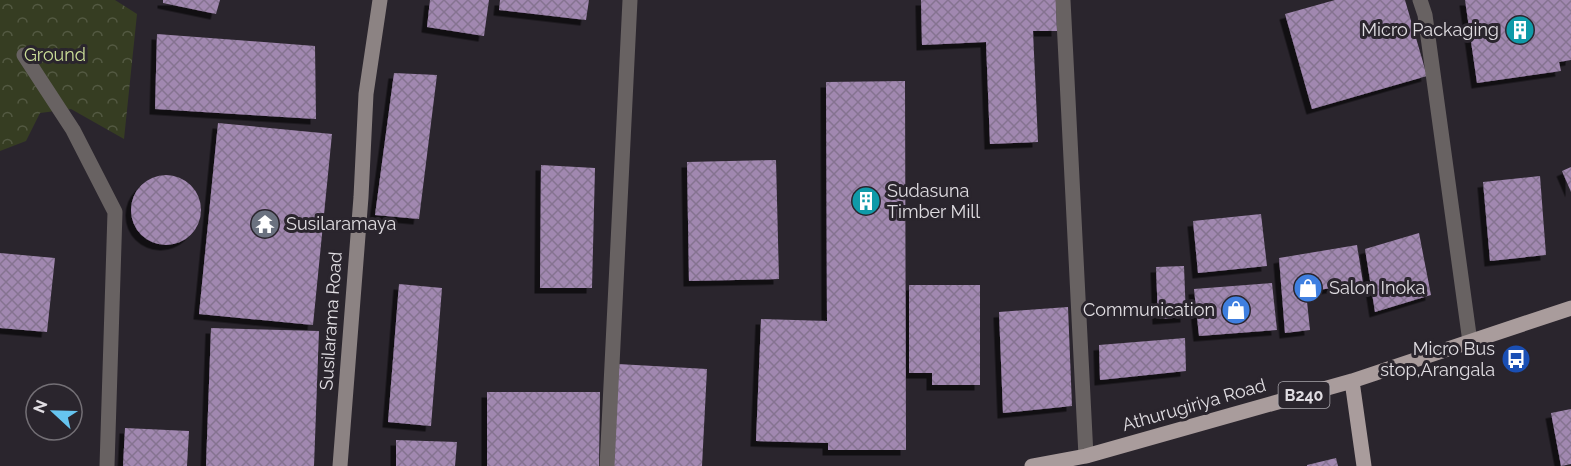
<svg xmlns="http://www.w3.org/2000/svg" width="1571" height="466" font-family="Raleway,sans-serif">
<defs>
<pattern id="forest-crowns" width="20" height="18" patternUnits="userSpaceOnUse" patternTransform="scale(1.5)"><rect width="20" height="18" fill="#363d22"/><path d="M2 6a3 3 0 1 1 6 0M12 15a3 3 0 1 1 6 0" fill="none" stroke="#535942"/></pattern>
<pattern id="building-cross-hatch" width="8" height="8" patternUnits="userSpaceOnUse" patternTransform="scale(1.5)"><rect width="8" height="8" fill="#a188b0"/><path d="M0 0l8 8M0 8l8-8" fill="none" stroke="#857390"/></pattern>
<filter id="shadow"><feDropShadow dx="-5.5" dy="5.5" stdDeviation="0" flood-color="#0009"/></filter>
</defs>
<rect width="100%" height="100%" fill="#2a252d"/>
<path fill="url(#forest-crowns)" d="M0,0H115L137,14L124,139L71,109L40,113L26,141L0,151Z"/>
<path fill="url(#building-cross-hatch)" filter="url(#shadow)" d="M163,0H220L216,14L163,3Z
M430,0H489L484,36L427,27Z
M500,0H589L586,20L499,10Z
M921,0H1056L1057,31H1033L1038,142L990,144L986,42L922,45Z
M1335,0H1405L1427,76L1312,109L1285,14Z
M1465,0H1571V60L1559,62L1561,71L1477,83Z
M157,34L315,46L316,119L155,109Z
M394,73L437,75L419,219L375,215Z
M905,81L906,450H828V443L756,441L761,319L827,321L826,82Z
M218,123L332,134L313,325L199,314Z
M776,160L779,279L689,281L687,162Z
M541,165L595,168L592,288H540Z
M1571,167V192L1562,171Z
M131 210a35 35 0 1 1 70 0a35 35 0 1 1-70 0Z
M1540,176L1546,255L1490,261L1483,182Z
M1261,214L1267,266L1198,273L1193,221Z
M1419,233L1431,295L1375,312L1365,249Z
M1357,245L1363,283L1306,292L1310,330L1285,333L1279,258Z
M0,253L55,258L47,332L0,328Z
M1184,266L1186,317L1158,319L1156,267Z
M1272,283L1277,330L1199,336L1194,289Z
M399,284L442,288L431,426L388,422Z
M909,285H980V385H932V373H909Z
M1068,307L1072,406L1003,413L999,312Z
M211,328L319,331L314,466H206Z
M1185,338L1186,371L1100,380L1099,345Z
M618,364L707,369L702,466H611Z
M487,392H600L599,466H487Z
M1571,409V464L1561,466L1551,413Z
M125,428L189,431L187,466H123Z
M396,440L457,442L455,466H396Z
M1336,458L1338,466H1307V465Z"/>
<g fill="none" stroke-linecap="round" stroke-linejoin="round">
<path stroke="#686262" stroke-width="15" d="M24,55L73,130L115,212L107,466"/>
<path stroke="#686262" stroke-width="15" d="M1063,0L1086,456
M1420,0L1425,15L1470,342
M607,466L630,0"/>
<path stroke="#8c8383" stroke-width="15" d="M340,466L361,197L366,94L380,0"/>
<path stroke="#a99c9c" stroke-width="15" d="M1352,381L1364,466
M1032,466L1086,456L1352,381L1571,308"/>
</g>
<defs>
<g id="building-disc" transform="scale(1.5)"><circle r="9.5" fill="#0f9aa8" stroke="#2a252d"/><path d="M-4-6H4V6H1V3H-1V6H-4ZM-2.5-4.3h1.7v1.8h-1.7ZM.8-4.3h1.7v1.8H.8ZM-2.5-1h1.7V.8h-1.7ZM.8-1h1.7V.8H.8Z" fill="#fff"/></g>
<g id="temple-disc" transform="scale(1.5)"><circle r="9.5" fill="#6b7280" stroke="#2a252d"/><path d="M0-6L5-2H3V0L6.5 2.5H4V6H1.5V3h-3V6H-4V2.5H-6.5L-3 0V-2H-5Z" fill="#fff"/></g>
<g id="shop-disc" transform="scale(1.5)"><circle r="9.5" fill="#3f7fe0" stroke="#2a252d"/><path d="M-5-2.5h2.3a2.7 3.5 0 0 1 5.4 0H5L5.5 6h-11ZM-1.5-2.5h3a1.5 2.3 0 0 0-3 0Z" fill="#fff"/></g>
<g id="bus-disc" transform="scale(1.5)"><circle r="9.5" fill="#1a4fb4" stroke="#2a252d"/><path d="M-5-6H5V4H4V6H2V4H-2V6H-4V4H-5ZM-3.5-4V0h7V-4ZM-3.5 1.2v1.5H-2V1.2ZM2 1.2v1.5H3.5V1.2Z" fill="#fff"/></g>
</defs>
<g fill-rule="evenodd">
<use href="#building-disc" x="1520" y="30"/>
<use href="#building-disc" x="866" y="201"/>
<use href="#temple-disc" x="265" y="224"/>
<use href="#shop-disc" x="1308" y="288"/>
<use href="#shop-disc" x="1236" y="310"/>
<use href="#bus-disc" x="1516" y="359"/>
</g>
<g text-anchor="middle" stroke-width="6" stroke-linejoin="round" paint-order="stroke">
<rect fill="#2a252d" stroke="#a9a6ac" stroke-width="1.5" x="1278.5" y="382" width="51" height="26" rx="4.5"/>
<g font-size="16" font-weight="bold" fill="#e0dde2">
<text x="1304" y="401">B240</text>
</g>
<g font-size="18" fill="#e0dde2" stroke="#2a252d" text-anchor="end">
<text x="1499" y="36">Micro Packaging</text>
<text x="887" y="197" text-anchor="start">Sudasuna<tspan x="887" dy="21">Timber Mill</tspan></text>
<text x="286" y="230" text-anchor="start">Susilaramaya</text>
<text x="1329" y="294" text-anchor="start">Salon Inoka</text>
<text x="1215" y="316">Communication</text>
<text x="1495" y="355">Micro Bus<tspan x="1495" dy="21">stop,Arangala</tspan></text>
</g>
<g font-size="18" fill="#cbde98" stroke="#2a252d">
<text x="55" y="61">Ground</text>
</g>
<g font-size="18" fill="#e0dde2" stroke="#2a252d">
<text transform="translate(331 321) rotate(-86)" y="6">Susilarama Road</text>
<text transform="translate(1194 405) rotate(-16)" y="6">Athurugiriya Road</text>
</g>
</g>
<g transform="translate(54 412) rotate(292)"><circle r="28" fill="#2a252d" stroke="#736f75" stroke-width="1.5"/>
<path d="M0-4.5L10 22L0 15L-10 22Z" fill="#66c4ef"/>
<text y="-9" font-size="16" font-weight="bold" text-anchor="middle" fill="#e0dde2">N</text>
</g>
</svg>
